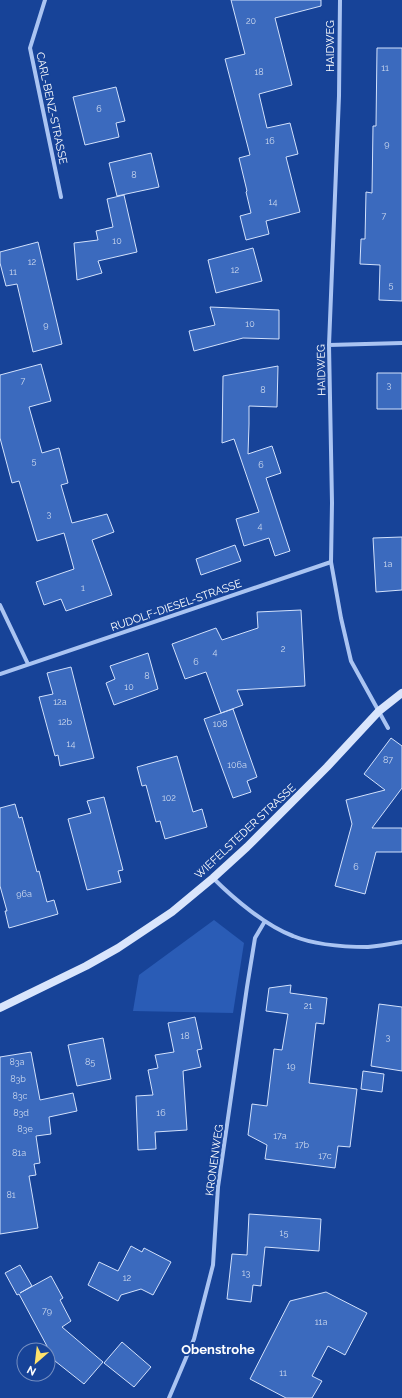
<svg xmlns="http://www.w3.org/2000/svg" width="402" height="1398" font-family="Raleway,sans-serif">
<rect width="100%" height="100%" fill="#174398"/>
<path fill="#2a5cb6" d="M214,920L244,943L233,1013L133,1011L139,975Z"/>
<path fill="#3b6abe" stroke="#d2e1fc" d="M231,0H321V6L275,18L292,85L259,94L267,128L290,123L298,154L286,157L300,212L266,221L269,234L246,240L240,216L251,213L246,192L247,191L239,158L250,155L225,59L245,54Z
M377,48H402V301L379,300L380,265L360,264L361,239H365L366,192L372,193L373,126H376Z
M116,87L125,121L116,123L119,137L85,145L73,97Z
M151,153L159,187L117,196L109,163Z
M124,195L137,252L98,261L102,273L77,280L74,243L98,240L96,231L113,227L107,199Z
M38,242L62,344L33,352L17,284L6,286L0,263V252Z
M253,248L262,281L216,293L208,260Z
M210,307L279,310V339L243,338L194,351L189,331L215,325Z
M41,364L51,401L29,407L42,453L59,448L68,483L61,485L72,523L107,514L114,532L92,540L112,595L66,611L61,599L44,605L36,582L74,569L64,533L37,541L19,481L12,483L0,438V375Z
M278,366L277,407L249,406V424L248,454L272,446L281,473L266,478L290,551L275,556L269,538L244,546L236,519L259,512L234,439L222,443L223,376Z
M377,373H402V409H377Z
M402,537V590L376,592L373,538Z
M235,545L241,561L201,575L196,559Z
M301,610L305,686L237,690L243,705L221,713L206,672L185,679L172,644L216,628L222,640L258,628L257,612Z
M148,653L158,689L114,705L106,683L115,679L110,666Z
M71,667L94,758L60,766L58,755L55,756L39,697L53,694L47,673Z
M233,709L257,777L247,781L251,792L233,798L204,719Z
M391,738L402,746V788L372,828H402V852H376L365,894L335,886L352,824L346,800L385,790L364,774Z
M177,756L193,812L202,809L207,827L165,839L160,821L156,822L146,785L142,786L137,767Z
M104,797L123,870L118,871L121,882L87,890L68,819L91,813L87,801Z
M15,804L19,818L22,817L37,872L39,871L47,902L54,900L58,914L9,928L5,911H7L0,886V808Z
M291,985L290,993L327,998L324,1024L316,1023L309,1083L357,1089L350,1147L338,1146L335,1168L265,1159L267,1145L248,1135L252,1104L267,1106L274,1049L282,1050L288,1014L266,1011L269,988Z
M379,1004L402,1007V1071L371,1066Z
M195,1017L202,1049L197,1050L201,1067L183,1071L187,1130L155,1132L156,1149L138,1150L136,1096L153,1095L148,1070L158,1068L155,1055L174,1052L168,1023Z
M103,1038L111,1079L77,1086L68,1045Z
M31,1052L40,1100L73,1093L77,1111L49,1117L51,1134L36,1136L40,1163L34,1164L36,1175L29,1176L38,1228L0,1234V1057Z
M363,1071L384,1074L382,1092L361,1089Z
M249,1214L321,1219L319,1251L265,1247L261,1286L253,1285L251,1302L227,1299L232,1254L247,1255Z
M131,1246L142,1252L144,1248L171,1262L153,1295L141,1289L121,1295L118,1301L88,1285L99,1262L118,1271Z
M20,1265L32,1286L20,1293L51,1276L63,1298L60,1300L71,1321L62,1327L103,1362L84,1384L55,1361L19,1294L17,1295L5,1273Z
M326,1292L367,1313L345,1355L328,1346L312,1376L322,1381L312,1398H286L250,1379L290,1301Z
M122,1342L151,1367L134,1387L104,1363Z"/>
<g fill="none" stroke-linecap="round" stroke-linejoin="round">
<path stroke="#aac4f2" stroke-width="4" d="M45,0L30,48L61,197
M340,0L339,96L329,345L332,503L331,562L341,618L351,661L388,728
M329,345L402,343
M0,605L28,664
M0,674L331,562
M213,878C234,899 266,926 293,936C315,945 344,947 368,947C380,946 391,944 402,942
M169,1398L194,1339L213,1265L218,1187L247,987L255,938L265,921"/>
<path stroke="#d9e5fc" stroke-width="8" d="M0,1008L86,966L118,948L172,912L213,878L247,847L327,767L379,711L402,693"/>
</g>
<g text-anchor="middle" stroke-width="4" stroke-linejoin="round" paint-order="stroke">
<g font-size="9" fill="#cedaef">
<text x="251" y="24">20</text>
<text x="385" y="71">11</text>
<text x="259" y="75">18</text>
<text x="99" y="112">6</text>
<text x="270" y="144">16</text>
<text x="387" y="147">9</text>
<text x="134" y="178">8</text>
<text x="273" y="205">14</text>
<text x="384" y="219">7</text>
<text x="117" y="244">10</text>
<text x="32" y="265">12</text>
<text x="235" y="273">12</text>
<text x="13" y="275">11</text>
<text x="391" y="288">5</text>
<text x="250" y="327">10</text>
<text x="46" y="328">9</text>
<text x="23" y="384">7</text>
<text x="389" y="388">3</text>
<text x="263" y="393">8</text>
<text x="34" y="464">5</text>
<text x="261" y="468">6</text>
<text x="49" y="517">3</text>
<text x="260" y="529">4</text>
<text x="388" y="567">1a</text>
<text x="83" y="591">1</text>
<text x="283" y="652">2</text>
<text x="215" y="655">4</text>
<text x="196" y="665">6</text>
<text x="147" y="679">8</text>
<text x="129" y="690">10</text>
<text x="60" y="705">12a</text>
<text x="65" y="725">12b</text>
<text x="220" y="727">108</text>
<text x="71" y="747">14</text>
<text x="388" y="763">87</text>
<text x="237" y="768">106a</text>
<text x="169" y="801">102</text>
<text x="356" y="870">6</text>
<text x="24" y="897">96a</text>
<text x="308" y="1009">21</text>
<text x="185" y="1039">18</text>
<text x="388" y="1040">3</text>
<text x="17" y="1065">83a</text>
<text x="90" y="1065">85</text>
<text x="291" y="1069">19</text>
<text x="18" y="1082">83b</text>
<text x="20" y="1099">83c</text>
<text x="21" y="1116">83d</text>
<text x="161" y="1116">16</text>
<text x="25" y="1132">83e</text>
<text x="280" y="1139">17a</text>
<text x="302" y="1148">17b</text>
<text x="19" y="1156">81a</text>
<text x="325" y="1159">17c</text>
<text x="11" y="1198">81</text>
<text x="284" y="1236">15</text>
<text x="246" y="1276">13</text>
<text x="127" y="1281">12</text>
<text x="47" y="1314">79</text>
<text x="321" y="1325">11a</text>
<text x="283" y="1376">11</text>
</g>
<g font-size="11" fill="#fff" stroke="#174398">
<text transform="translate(330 46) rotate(-90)" y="4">HAIDWEG</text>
<text transform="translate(52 108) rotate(78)" y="4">CARL-BENZ-STRASSE</text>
<text transform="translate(321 370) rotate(-91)" y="4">HAIDWEG</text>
<text transform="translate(176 605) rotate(-19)" y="4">RUDOLF-DIESEL-STRASSE</text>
<text transform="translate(245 831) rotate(-43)" y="4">WIEFELSTEDER STRASSE</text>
<text transform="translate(214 1160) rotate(-82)" y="4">KRONENWEG</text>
</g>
<g font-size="13" font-weight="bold" fill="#fff" stroke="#174398">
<text x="218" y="1354">Obenstrohe</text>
</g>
</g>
<g transform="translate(36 1362) rotate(208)"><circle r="19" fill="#174398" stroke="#748ec1"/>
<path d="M0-3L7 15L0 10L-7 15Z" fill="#ffe26b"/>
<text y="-6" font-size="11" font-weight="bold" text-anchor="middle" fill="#ffffff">N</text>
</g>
</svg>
